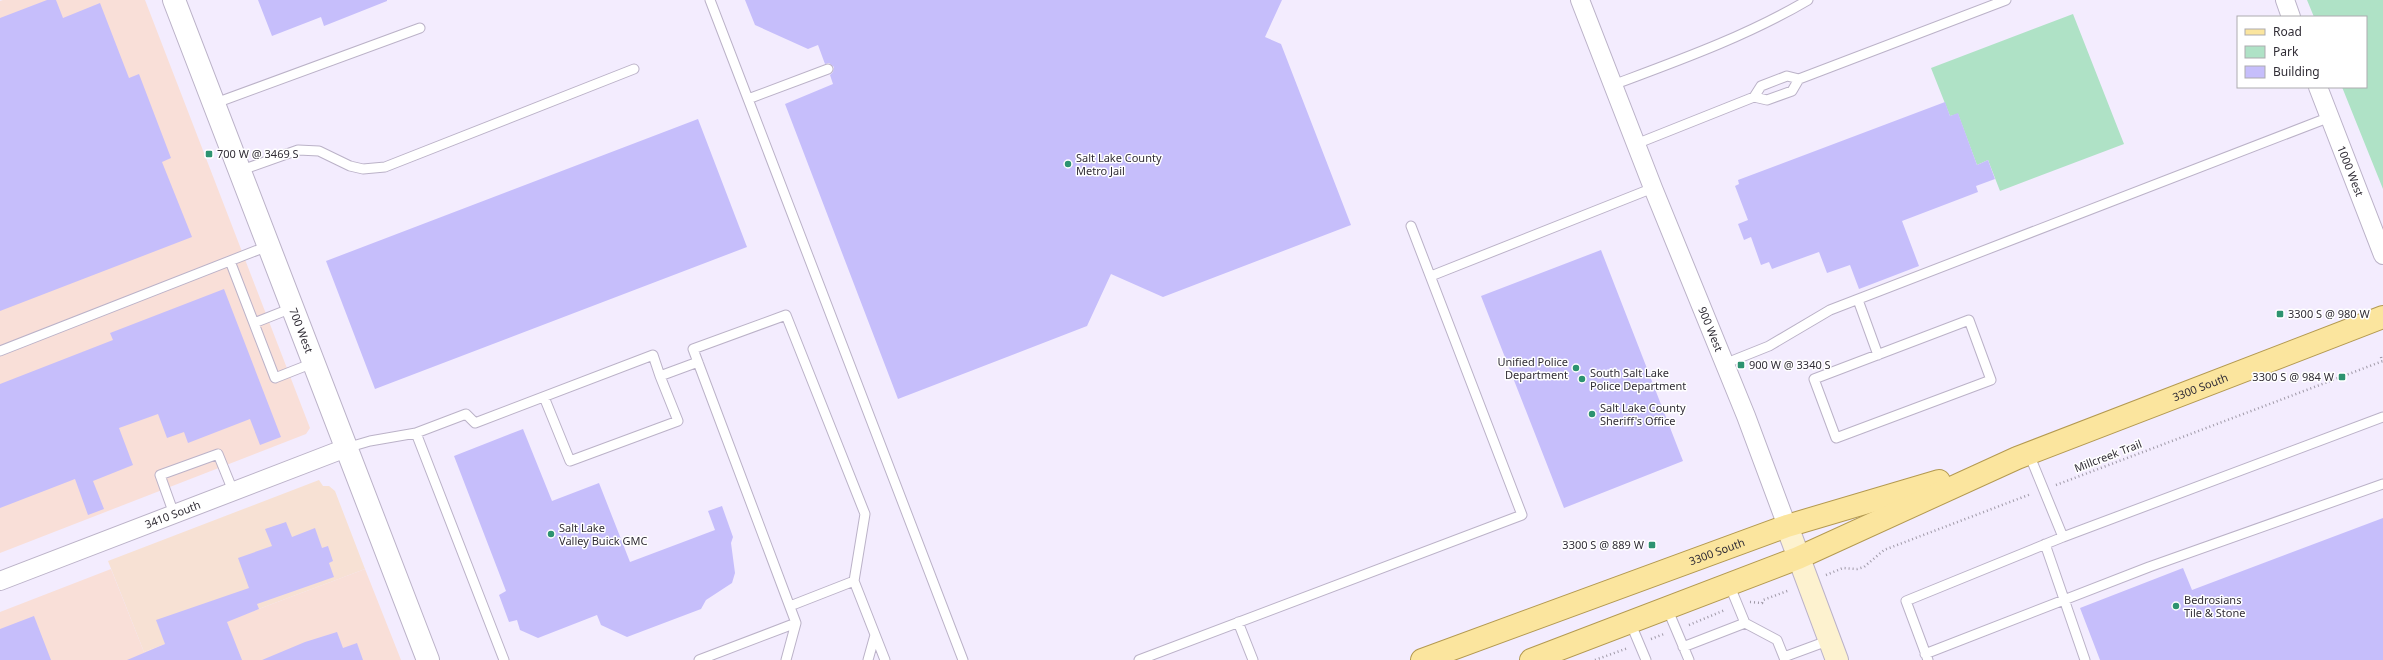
<svg xmlns="http://www.w3.org/2000/svg" width="2383" height="660" font-family="'Noto Sans',sans-serif">
<rect width="100%" height="100%" fill="#f3ecfe"/>
<path fill="#f7e1d4" d="M319,480L323,486H329L335,491L365,569L144,652L108,561Z"/>
<path fill="#f9dfd8" d="M3,0H145L310,428L306,434L0,553V1Z
M111,569L144,652L365,569L401,660H0V612Z"/>
<path fill="#afe2c6" d="M2307,0H2383V189L2342,87H2366V17H2314Z
M2073,14L2124,144L2000,191L1988,160L1977,165L1958,114L1950,116L1931,68Z"/>
<path fill="#c6befb" d="M47,0H56L63,18L100,3L129,78L139,74L171,158L162,162L192,237L0,311V18Z
M258,0H387V1L324,26L321,17L272,36Z
M745,0H1282L1265,37L1281,44L1351,225L1163,297L1111,274L1087,326L898,399L785,104L833,84L830,75L833,72L834,67L829,63L825,64L818,45L808,49L755,25Z
M1945,102L1950,116L1958,113L1977,165L1988,160L1995,179L1976,186L1978,192L1902,221L1919,266L1859,289L1850,265L1827,273L1819,252L1772,269L1769,262L1761,265L1751,237L1744,240L1738,224L1748,220L1735,186L1739,184L1738,180Z
M698,119L747,247L375,389L326,261Z
M1601,250L1683,461L1564,508L1481,296Z
M224,289L281,437L260,445L250,419L188,443L184,432L167,438L158,414L119,428L133,465L93,481L104,509L88,515L75,479L0,508V384L113,340L110,333Z
M523,429L552,501L599,483L630,562L715,530L708,511L722,506L733,537L731,543L735,573L732,583L706,600L701,609L627,637L601,625L597,615L538,638L520,630L517,620L509,622L499,595L506,591L454,456Z
M2383,518V660H2100L2080,608L2183,568L2192,590Z
M286,522L292,537L315,528L322,548L328,546L333,561L329,563L334,577L257,604L259,609L227,622L242,660H127L165,644L156,620L249,588L238,558L272,546L265,529Z
M34,616L51,660H0V629Z
M337,632L343,648L357,643L363,660H262L305,642Z"/>
<g fill="none" stroke-linecap="round" stroke-linejoin="round">
<g stroke="#bbb2c8" stroke-width="11">
<path id="service" d="M710,0L748,99L828,69
M1613,85C1680,60 1747,36 1808,0
M1754,97L1761,86L1787,76L1799,79L2006,0
M748,99L963,660
M213,104L420,28
M1636,144L1754,97L1767,100L1792,91L1799,79
M239,171L298,150L319,151L350,166L363,169L385,167L634,69
M230,261L275,378L313,363
M1431,276L1653,188
M1858,300L1878,355
M1969,320L1991,380L1836,438L1814,379Z
M254,323L292,308
M0,351L268,246
M1724,364L1769,346L1830,310L2330,117
M544,397L570,461L678,421L660,376
M416,433L504,660
M346,448L370,441L416,433L466,414L475,423L653,355L660,376L698,362
M174,514L160,475L218,454L233,491
M2063,537L2383,417
M2045,544L2085,660
M1729,584L1745,623L1777,640L1785,660
M790,606L854,581
M1667,608L1689,660
M1238,622L1253,660
M1630,622L1646,660
M1683,647L1745,623
M1925,654L2149,567L2383,484
M1784,657L1830,640
M699,660L796,623L693,349L786,315L865,514L854,581L885,660
M786,660L796,623
M868,660L875,635
M1139,660L1522,515L1411,226
M1928,660L1906,601L2063,537L2029,454"/>
</g>
<g stroke="#bbb2c8" stroke-width="20">
<g id="minor">
<path id="s1" d="M1580,0L1653,188L1746,416L1787,526"/>
<path d="M2285,0L2291,17"/>
<path id="s2" d="M2318,87L2383,255"/>
<path id="s3" d="M0,581L346,448"/>
</g>
</g>
<g stroke="#bbb2c8" stroke-width="24">
<g id="tertiary">
<path id="s4" d="M174,0L428,660"/>
</g>
</g>
<g stroke="#bbb2c8" stroke-width="24">
<path id="secondary" d="M1787,526L1837,660"/>
</g>
<g stroke="#b39950" stroke-width="24">
<g id="primary">
<path id="s5" d="M1422,660L1787,526L1939,481"/>
<path id="s6" d="M1531,660L1798,558L2017,458L2383,317"/>
</g>
</g>
<path stroke="#9f99a7" stroke-width="2.5" stroke-dasharray="1 3" stroke-linecap="butt" d="M2381,357L2382,361
M2056,485L2383,361
M1826,575L1843,568L1857,569L1864,567L1884,550L2031,494
M1750,602L1762,603L1763,600L1790,590
M1689,625L1725,610
M1651,639L1664,634
M1595,660L1628,648"/>
<use href="#service" stroke="#fff" stroke-width="9"/>
<use href="#minor" stroke="#fff" stroke-width="18"/>
<use href="#tertiary" stroke="#fff" stroke-width="22"/>
<use href="#secondary" stroke="#fdf2cf" stroke-width="22"/>
<use href="#primary" stroke="#fbe59e" stroke-width="22"/>
</g>
<g fill="#2d9370" stroke="#fff" stroke-width="1.5">
<rect x="205" y="150" width="8" height="8" rx="2"/>
<circle cx="1068" cy="164" r="4"/>
<rect x="2276" y="310" width="8" height="8" rx="2"/>
<rect x="1737" y="361" width="8" height="8" rx="2"/>
<circle cx="1576" cy="368" r="4"/>
<rect x="2338" y="373" width="8" height="8" rx="2"/>
<circle cx="1582" cy="379" r="4"/>
<circle cx="1592" cy="414" r="4"/>
<circle cx="551" cy="534" r="4"/>
<rect x="1648" y="541" width="8" height="8" rx="2"/>
<circle cx="2176" cy="606" r="4"/>
</g>
<g text-anchor="middle" stroke-width="3" stroke-linejoin="round" paint-order="stroke">
<g font-size="11" fill="#312d36" stroke="#fff" text-anchor="start">
<text x="217" y="158">700 W @ 3469 S</text>
<text x="1076" y="162">Salt Lake County<tspan x="1076" dy="13">Metro Jail</tspan></text>
<text x="2288" y="318">3300 S @ 980 W</text>
<text x="1568" y="366" text-anchor="end">Unified Police<tspan x="1568" dy="13">Department</tspan></text>
<text x="1749" y="369">900 W @ 3340 S</text>
<text x="1590" y="377">South Salt Lake<tspan x="1590" dy="13">Police Department</tspan></text>
<text x="2334" y="381" text-anchor="end">3300 S @ 984 W</text>
<text x="1600" y="412">Salt Lake County<tspan x="1600" dy="13">Sheriff's Office</tspan></text>
<text x="559" y="532">Salt Lake<tspan x="559" dy="13">Valley Buick GMC</tspan></text>
<text x="1644" y="549" text-anchor="end">3300 S @ 889 W</text>
<text x="2184" y="604">Bedrosians<tspan x="2184" dy="13">Tile &amp; Stone</tspan></text>
</g>
<g font-size="11" fill="#312d36" stroke="#fff">
<text dy="4" stroke="none"><textPath href="#s2" startOffset="90">1000 West</textPath></text>
<text dy="4" stroke="none"><textPath href="#s1" startOffset="354">900 West</textPath></text>
<text dy="4" stroke="none"><textPath href="#s4" startOffset="354">700 West</textPath></text>
<text dy="4" stroke="none"><textPath href="#s6" startOffset="723">3300 South</textPath></text>
<text transform="translate(2108 456) rotate(-21)" y="4">Millcreek Trail</text>
<text dy="4" stroke="none"><textPath href="#s3" startOffset="185">3410 South</textPath></text>
<text dy="4" stroke="none"><textPath href="#s5" startOffset="314">3300 South</textPath></text>
</g>
</g>
<rect x="2237" y="16" width="130" height="72" fill="#ffffff" stroke="#adabaf"/>
<rect x="2245" y="29" width="20" height="6" fill="#fbe59e" stroke="#adabaf"/>
<text x="2273" y="36" font-size="12" fill="#312d36">Road</text>
<rect x="2245" y="46" width="20" height="12" fill="#afe2c6" stroke="#adabaf"/>
<text x="2273" y="56" font-size="12" fill="#312d36">Park</text>
<rect x="2245" y="66" width="20" height="12" fill="#c6befb" stroke="#adabaf"/>
<text x="2273" y="76" font-size="12" fill="#312d36">Building</text>
</svg>
